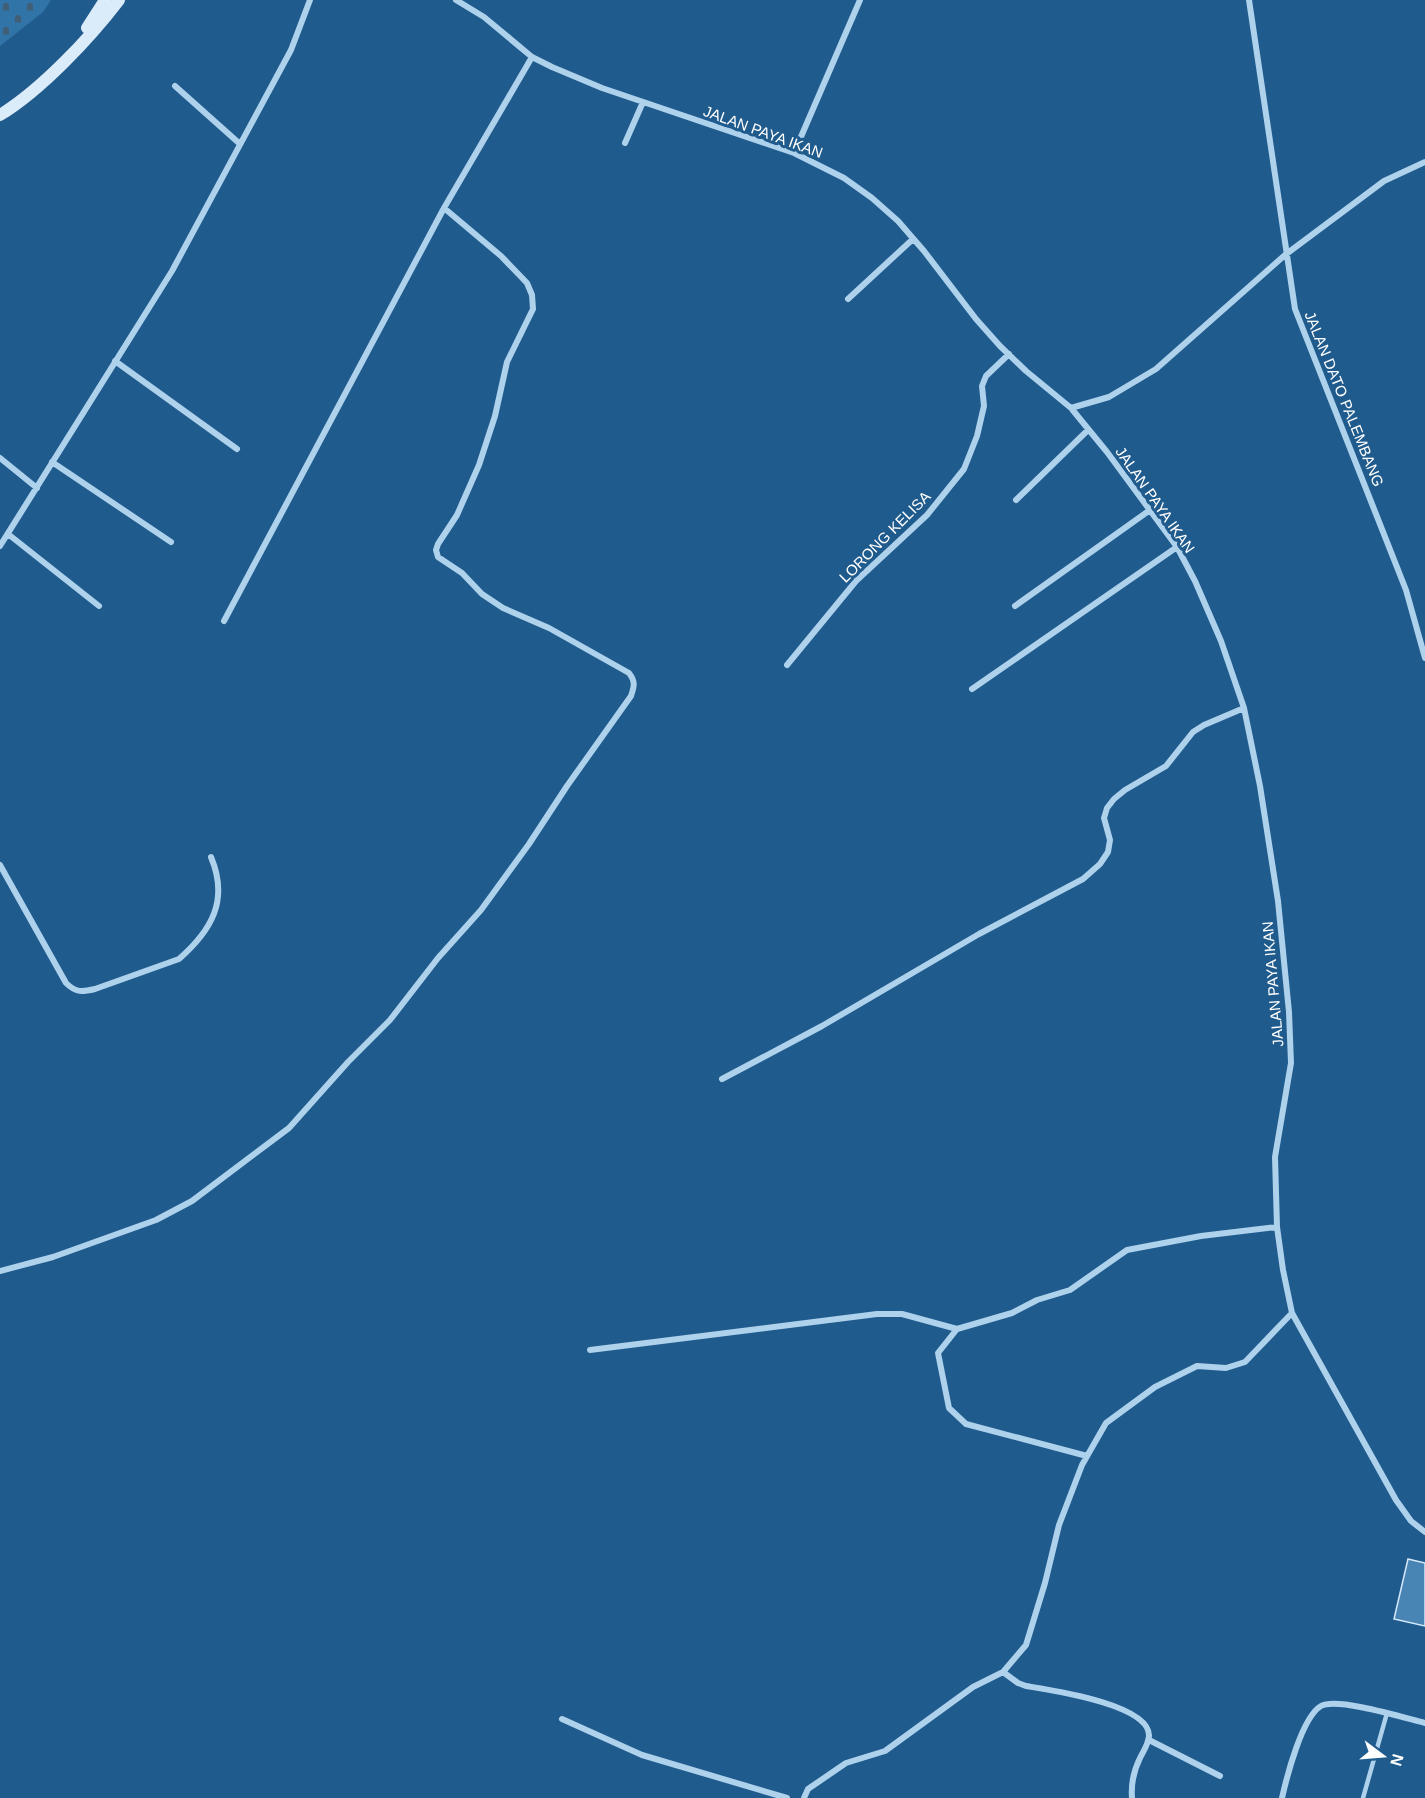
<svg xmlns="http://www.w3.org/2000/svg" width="1425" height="1798" font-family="Arial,sans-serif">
<defs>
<pattern id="cemetery-stones" width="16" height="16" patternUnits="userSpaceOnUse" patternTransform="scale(1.5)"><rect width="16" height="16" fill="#3174a8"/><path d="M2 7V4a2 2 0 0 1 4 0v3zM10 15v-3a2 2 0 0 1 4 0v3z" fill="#405e75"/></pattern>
</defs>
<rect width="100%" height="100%" fill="#205b8d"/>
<path fill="url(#cemetery-stones)" d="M0,0H51L43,12L0,46Z"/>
<path fill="#4985b4" stroke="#d4e8f9" stroke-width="1.5" d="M1408,1559L1425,1563V1626L1394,1619Z"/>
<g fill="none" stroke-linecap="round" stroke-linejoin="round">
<path stroke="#aed1ec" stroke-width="4.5" d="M1363,1798L1387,1713"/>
<path stroke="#aed1ec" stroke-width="6" d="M456,0L484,17L532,57L552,67L602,88L794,153L844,178L872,198L898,221L924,251L976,319L1000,346L1026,371L1071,408L1107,452L1177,547L1195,581L1221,641L1244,708L1260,786L1278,901L1289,1012L1291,1063L1275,1157L1277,1227L1283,1270L1292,1313L1396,1500L1411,1521L1425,1532
M1249,0L1295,309L1406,590L1425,658
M175,86L240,144
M625,143L643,102
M794,153L860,0
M848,299L913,239
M115,361L237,449
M1071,408L1109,397L1156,369L1285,255L1384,181L1425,162
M0,458L37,488
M52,462L171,542
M1016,500L1088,430
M8,534L99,606
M0,546L172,271L291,50L310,0
M1015,606L1150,510
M224,621L444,208L532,57
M787,665L856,581L927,515L964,469L977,436L984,406L982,386L986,376L1009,354
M972,689L1177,547
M0,865L66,983C76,993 82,992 95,989L179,959C212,930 229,900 211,857
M722,1079L822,1026L979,934L1083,879L1100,864L1108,852L1110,840L1104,818L1107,808L1114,799L1125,790L1166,766L1193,732L1204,725L1244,708
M0,1271L53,1257L156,1220L192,1201L289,1128L348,1062L390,1020L438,958L481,910L529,844L567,786L631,696C634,687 636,682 629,673L549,628L503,608L482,594L462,573L438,557L436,550L438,544L457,515L479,465L495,416L507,362L533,309L532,295L527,283L501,256L444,208
M590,1350L877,1314H902L957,1329
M1087,1456L966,1424L949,1408L938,1353L957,1329L1012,1313L1037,1300L1070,1290L1127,1250L1201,1236L1277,1227
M1003,1672L1018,1683L1026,1686C1050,1690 1150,1704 1149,1736C1148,1745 1144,1750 1140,1758C1134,1770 1131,1785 1132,1798
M562,1719L642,1755L787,1798
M1149,1740L1220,1776
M804,1798L808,1789L846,1763L885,1751L973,1687L1003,1672L1026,1645L1045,1583L1059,1525L1082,1465L1106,1423L1155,1387L1197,1366L1226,1368L1245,1362L1292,1313
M1282,1798C1287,1776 1302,1717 1321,1706C1337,1697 1405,1718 1425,1723"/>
<path stroke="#daebf9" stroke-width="12" d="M87,28L105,0
M0,115C41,90 90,38 119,0"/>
</g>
<g text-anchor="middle" stroke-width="6" stroke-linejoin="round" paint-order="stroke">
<g font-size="15" fill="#fff" stroke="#205b8d">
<text transform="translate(763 132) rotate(20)" y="5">JALAN PAYA IKAN</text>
<text transform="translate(1344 399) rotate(68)" y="5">JALAN DATO PALEMBANG</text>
<text transform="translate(1155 500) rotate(55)" y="5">JALAN PAYA IKAN</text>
<text transform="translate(885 537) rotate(-45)" y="5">LORONG KELISA</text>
<text transform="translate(1273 984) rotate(-95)" y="5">JALAN PAYA IKAN</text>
</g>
</g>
<g transform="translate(1383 1756) rotate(106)" stroke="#205b8d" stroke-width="4.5" paint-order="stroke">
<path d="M0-4.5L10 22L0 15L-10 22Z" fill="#ffffff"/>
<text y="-9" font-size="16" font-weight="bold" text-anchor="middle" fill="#ffffff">N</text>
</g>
</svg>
